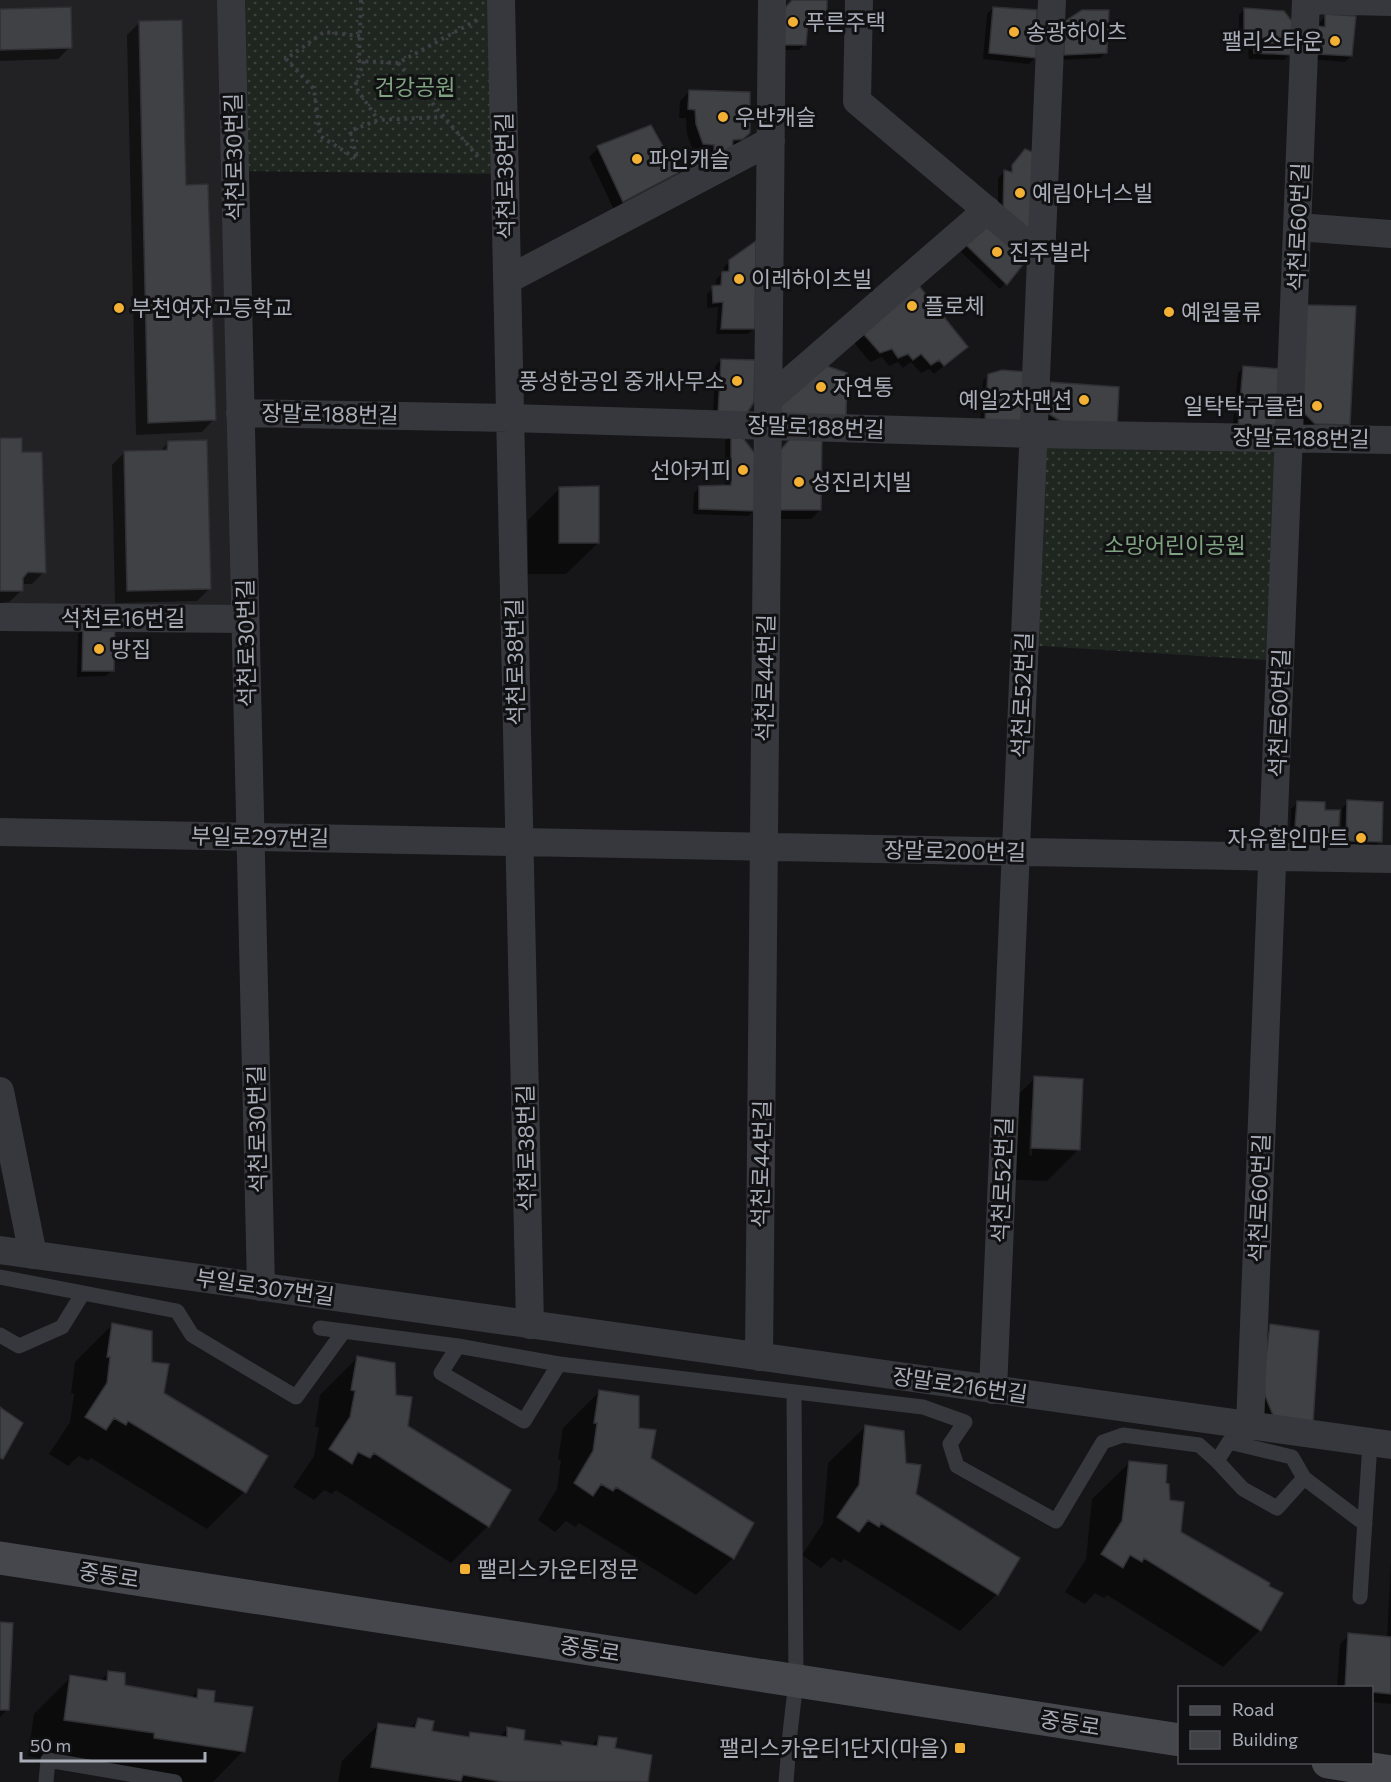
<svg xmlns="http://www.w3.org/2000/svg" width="1391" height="1782" font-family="Commissioner,'Noto Sans KR',sans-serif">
<defs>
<pattern id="grass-dots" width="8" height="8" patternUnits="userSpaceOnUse" patternTransform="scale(1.5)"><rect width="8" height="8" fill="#1e261f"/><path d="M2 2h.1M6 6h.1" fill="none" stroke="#3c433d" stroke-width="1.8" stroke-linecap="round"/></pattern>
</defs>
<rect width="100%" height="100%" fill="#161618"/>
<path fill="#222225" d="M0,0H231L245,619L0,617Z"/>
<path fill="url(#grass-dots)" d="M231,0H501L505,174L234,171Z
M1033,434L1290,437L1281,661L1024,645Z"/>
<path fill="#0007" fill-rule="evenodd" d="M794,0H825L826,22L820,28H806L805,44L799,50H774Z
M993,8L1035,58L1029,64L983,59L987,14Z
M1245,9L1290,54L1284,60L1249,59L1248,48L1239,47V15Z
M0,10L70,47L58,59L0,61Z
M1326,16L1351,56L1345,62L1310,59L1320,22Z
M139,23L184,186L214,419L202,432L136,435L127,35Z
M1059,29L1106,52L1100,58L1059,60Z
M689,92L748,93L749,133L742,140V138H725L726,141H741L731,148L730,150L714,165L706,166L705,154L694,153L687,134L686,118H679L680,101ZM724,155L721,158L707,159V156Z
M598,148L676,172L667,181L614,210L589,157Z
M1026,151L998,220V178L1004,172L1006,173Z
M990,222L1026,258L1000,289L961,252Z
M730,261L754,328L748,334H716L718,307L707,308V294L713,288H716V279L724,273V267Z
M1308,307L1348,424L1339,433H1306L1292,419Z
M861,331L956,356L934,374L929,369L921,373L911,362L903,368L898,362L889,366L882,357L870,362L852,340Z
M721,360L745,414L713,418L715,366Z
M1244,367L1280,371L1232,434L1238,373Z
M986,378L983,426H980L983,381Z
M1051,384L1115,426L1040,424L1042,393Z
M731,435L754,511L748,516L693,514L694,493L700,487H725V441Z
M0,440L21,453L44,572L32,584H22V590L9,602L0,603Z
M169,442L209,589L197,601L115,603L112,465L125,452L160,451Z
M769,464L820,510L811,519H768Z
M560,488L598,543L566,574H528V520Z
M84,628L112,670L106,676L77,677L78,634Z
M1348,802L1380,842L1374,848L1341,847L1342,808Z
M1297,803L1323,812L1336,842L1330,848L1303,846L1290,833L1291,809Z
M1035,1078L1078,1150L1047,1181L1000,1179L1003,1110ZM1031,1109H1034L1032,1156L1029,1155Z
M112,1325L150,1363L163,1394L266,1456L244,1492L207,1529L91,1458L88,1461L79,1456L68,1466L49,1454L70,1422L74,1394L71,1393L75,1362Z
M1271,1326L1317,1332L1268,1424L1257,1394L1265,1332Z
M357,1358L394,1396L407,1426L488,1526L451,1563L336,1490L332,1494L324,1490L314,1500L293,1487L314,1456L319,1427H315L320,1395Z
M600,1391L637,1429L649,1458L752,1524L733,1558L696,1595L579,1523L575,1527L566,1521L555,1532L538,1520L557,1489L561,1460L558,1459L563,1428Z
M865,1427L914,1494L1018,1558L997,1594L960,1631L844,1559L841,1563L832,1557L821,1568L802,1555L823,1523L828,1463Z
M1129,1463L1164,1485L1179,1532L1260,1630L1223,1667L1107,1595L1104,1598L1095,1593L1085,1604L1065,1592L1086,1559L1092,1499Z
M1391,1559V1704L1372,1702V1688H1337L1340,1644L1349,1635L1387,1638Z
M0,1624L7,1710L0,1717Z
M109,1673L123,1687L191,1698L199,1690L213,1703L243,1751L213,1782H165L118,1770L28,1756L34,1714L71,1677L100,1681Z
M419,1719L430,1732L466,1738L471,1733L499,1737L508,1728L522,1742L559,1746L562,1743L590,1747L599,1738L614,1749L646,1782H338L342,1761L379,1724L409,1729Z"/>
<path fill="#404145" stroke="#303034" stroke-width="1.5" d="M792,0H827V23L808,22L806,45H779V14Z
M71,7L72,48L0,50V9Z
M993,7L1037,10L1036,58L989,53Z
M1244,8L1284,11L1294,24L1292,55L1254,53L1253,43L1244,41Z
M1082,10H1109L1107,53L1064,55V22Z
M1325,14L1356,16L1352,56L1316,54L1318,26L1325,27Z
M182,20L186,185L208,184L216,420L148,423L139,21Z
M689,90L750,92V133L743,139L733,140L732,151L714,157V145L703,144L696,124L695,110L688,109Z
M651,125L678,173L623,202L597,146Z
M1025,149L1037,154L1036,230L1018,229L1003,214L1004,170L1012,172V165Z
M990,220L1028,258L1007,285L966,245Z
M756,241L755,329H721L723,302L713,303L712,286L721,285L722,272L729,271V260Z
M916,282L968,347L944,366L939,360L931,365L921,354L913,360L908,354L898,358L892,349L880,353L860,330Z
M1307,305L1356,306L1350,425L1315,424L1300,409Z
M721,359L755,360L754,402L746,415L718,413Z
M827,366L847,373L846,418L779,414L778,401Z
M1243,366L1281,369L1280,419L1269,431L1238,428Z
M1002,370L1028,372L1024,422L985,421L988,374Z
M1050,382L1119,387L1117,427H1070L1049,414Z
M731,434H740L756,455L755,511L699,509V486L731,485Z
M0,438H22V452H42L46,573L28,572L23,578V591H0Z
M790,439L822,440L821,510H776L777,454Z
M207,440L211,589L127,591L124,451L167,450L168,441Z
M599,486V543H559V487Z
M83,627H115L114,671H82Z
M1347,800L1383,802L1382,842L1346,841Z
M1297,801L1325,802V810H1340L1338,842L1309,841L1295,826Z
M1034,1076L1083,1079L1080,1150L1031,1148Z
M112,1323L152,1331V1362L169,1364L164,1393L268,1456L246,1493L128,1421L126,1425L114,1418L106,1430L85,1417L107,1383L110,1357H107Z
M1270,1324L1319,1331L1313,1424L1274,1418L1262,1388Z
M357,1356L395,1363L396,1395L412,1397L408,1426L511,1490L489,1527L374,1453L370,1458L358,1452L352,1464L329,1449L350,1417L355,1391L351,1390Z
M599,1390L639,1396V1428L656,1430L651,1458L754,1523L734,1559L616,1487L613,1491L601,1484L593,1496L574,1483L593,1451L597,1423H594Z
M0,1407L23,1423L3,1459L0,1458Z
M865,1425L904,1431L906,1463L921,1465L916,1494L1020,1558L998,1595L881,1523L879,1527L868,1520L859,1532L837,1517L859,1485Z
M1129,1461L1167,1465L1166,1483L1169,1484L1170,1500L1184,1502L1181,1532L1270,1583L1269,1586L1283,1593L1261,1631L1144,1558L1142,1562L1130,1555L1123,1568L1101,1554L1122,1521Z
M0,1622L13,1623L9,1710H0Z
M1348,1633L1391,1637V1694L1372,1692V1688H1345Z
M108,1671L125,1673V1685L197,1698L198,1689L215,1691L214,1702L253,1707L245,1752L154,1738V1733L64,1720L70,1675L107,1681Z
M418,1718L434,1721L432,1731L469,1737L470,1732L507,1737V1727L525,1730L524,1740L562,1745L561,1741L597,1746L599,1736L617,1738L615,1748L652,1755L648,1782H503L463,1775L461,1781L371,1767L378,1723L415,1728Z"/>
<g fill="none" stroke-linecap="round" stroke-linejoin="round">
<path stroke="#3d3f44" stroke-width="4" stroke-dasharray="3 4.5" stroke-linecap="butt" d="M361,0L359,61L398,63
M477,20L398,63L479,158
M360,36L324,32L286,59L314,89L320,136L357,159L350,131L378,120L443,117
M364,61L355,86L378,120"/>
<path stroke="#37383d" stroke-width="15" d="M0,1277L177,1311L192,1335L296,1397L344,1331
M320,1328L458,1346
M0,1335L19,1346L62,1327L83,1293
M559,1364L458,1346L441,1373L524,1421L559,1364L923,1407L965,1422L950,1444L957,1466L1056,1521L1103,1442L1123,1435L1199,1445L1217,1461
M1304,1478L1277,1508L1243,1489L1217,1461L1229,1442L1292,1457L1304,1478L1365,1524
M1360,1597L1370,1443
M46,1782L48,1760L175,1782
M786,1782L790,1733L796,1681L794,1392"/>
<path stroke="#37383d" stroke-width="28" d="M231,0L261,1287
M501,0L530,1325
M859,0L857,101L1040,255
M1306,0L1391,2
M1298,227L1391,234
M507,280L771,141
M768,400L987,210
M240,413L510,418L1033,434L1391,440
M0,617L245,619
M0,832L1391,859
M0,1091L33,1255
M0,1250L1391,1445
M759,1357L772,0
M993,1390L1052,0
M1250,1426L1306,0"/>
<path stroke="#45474d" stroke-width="33" d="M0,1558L1180,1740
M1328,1762L1391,1772"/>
</g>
<g fill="#f2b134" stroke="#111113" stroke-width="2">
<circle cx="793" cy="22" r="6"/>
<circle cx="1014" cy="32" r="6"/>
<circle cx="1335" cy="41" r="6"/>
<circle cx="723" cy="117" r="6"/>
<circle cx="637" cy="159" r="6"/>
<circle cx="1020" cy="193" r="6"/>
<circle cx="997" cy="252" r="6"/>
<circle cx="739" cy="279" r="6"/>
<circle cx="912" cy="306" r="6"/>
<circle cx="119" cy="308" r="6"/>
<circle cx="1169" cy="312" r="6"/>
<circle cx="737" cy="381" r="6"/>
<circle cx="821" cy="387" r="6"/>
<circle cx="1084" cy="400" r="6"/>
<circle cx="1317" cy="406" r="6"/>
<circle cx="743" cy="470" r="6"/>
<circle cx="799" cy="482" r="6"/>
<circle cx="99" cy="649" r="6"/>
<circle cx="1361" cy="838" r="6"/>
<rect x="459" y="1563" width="12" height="12" rx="3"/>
<rect x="954" y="1742" width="12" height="12" rx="3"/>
</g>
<g text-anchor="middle" stroke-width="6" stroke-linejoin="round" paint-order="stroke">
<g font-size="22" fill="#a8adb8" stroke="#111113" text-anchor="start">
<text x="805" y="30">푸른주택</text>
<text x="1026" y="40">송광하이츠</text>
<text x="1323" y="49" text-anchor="end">팰리스타운</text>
<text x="735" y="125">우반캐슬</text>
<text x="649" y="167">파인캐슬</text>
<text x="1032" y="201">예림아너스빌</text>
<text x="1009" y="260">진주빌라</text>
<text x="751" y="287">이레하이츠빌</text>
<text x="924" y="314">플로체</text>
<text x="131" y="316">부천여자고등학교</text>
<text x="1181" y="320">예원물류</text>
<text x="725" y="389" text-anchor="end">풍성한공인 중개사무소</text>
<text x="833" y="395">자연통</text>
<text x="1072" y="408" text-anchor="end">예일2차맨션</text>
<text x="1305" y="414" text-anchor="end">일탁탁구클럽</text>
<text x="731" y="478" text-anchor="end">선아커피</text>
<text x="811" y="490">성진리치빌</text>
<text x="111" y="657">방집</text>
<text x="1349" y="846" text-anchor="end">자유할인마트</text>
<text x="477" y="1577">팰리스카운티정문</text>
<text x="948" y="1756" text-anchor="end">팰리스카운티1단지(마을)</text>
</g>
<g font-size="22" fill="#7fa381" stroke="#111113">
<text x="415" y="95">건강공원</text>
<text x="1175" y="553">소망어린이공원</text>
</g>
<g font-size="22" fill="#a8adb8" stroke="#111113">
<text transform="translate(234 157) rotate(-91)" y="8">석천로30번길</text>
<text transform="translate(505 176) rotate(-91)" y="8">석천로38번길</text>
<text transform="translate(1298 227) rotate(-88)" y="8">석천로60번길</text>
<text transform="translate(330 414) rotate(1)" y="8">장말로188번길</text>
<text transform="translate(816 427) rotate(2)" y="8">장말로188번길</text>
<text transform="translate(1301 438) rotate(1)" y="8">장말로188번길</text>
<text x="123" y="626">석천로16번길</text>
<text transform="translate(246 643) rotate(-91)" y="8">석천로30번길</text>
<text transform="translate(515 662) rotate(-91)" y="8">석천로38번길</text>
<text transform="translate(765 678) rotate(-89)" y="8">석천로44번길</text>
<text transform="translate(1022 695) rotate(-88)" y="8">석천로52번길</text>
<text transform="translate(1279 713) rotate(-88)" y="8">석천로60번길</text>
<text transform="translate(260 837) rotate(1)" y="8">부일로297번길</text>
<text transform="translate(955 851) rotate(1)" y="8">장말로200번길</text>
<text transform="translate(257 1129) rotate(-91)" y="8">석천로30번길</text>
<text transform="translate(526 1148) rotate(-91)" y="8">석천로38번길</text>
<text transform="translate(761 1164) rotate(-89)" y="8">석천로44번길</text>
<text transform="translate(1002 1180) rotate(-88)" y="8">석천로52번길</text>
<text transform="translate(1259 1198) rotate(-88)" y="8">석천로60번길</text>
<text transform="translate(265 1287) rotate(8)" y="8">부일로307번길</text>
<text transform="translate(960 1385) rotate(8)" y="8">장말로216번길</text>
<text transform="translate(109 1575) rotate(9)" y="8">중동로</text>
<text transform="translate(590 1649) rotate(9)" y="8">중동로</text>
<text transform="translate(1070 1723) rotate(9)" y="8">중동로</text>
</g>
</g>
<rect x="1178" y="1686" width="195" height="78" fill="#111113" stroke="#4d4f55" stroke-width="1.5"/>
<rect x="1190" y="1706" width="30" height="9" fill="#45474d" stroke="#4d4f55" stroke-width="1.5"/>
<text x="1232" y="1716" font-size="18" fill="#a8adb8">Road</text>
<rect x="1190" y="1731" width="30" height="18" fill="#404145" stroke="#4d4f55" stroke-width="1.5"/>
<text x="1232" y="1746" font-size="18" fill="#a8adb8">Building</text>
<path d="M21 1752v9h184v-9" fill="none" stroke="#a8adb8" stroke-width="3"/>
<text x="30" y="1752" font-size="18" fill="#a8adb8" stroke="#111113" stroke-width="4.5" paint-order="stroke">50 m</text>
</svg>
